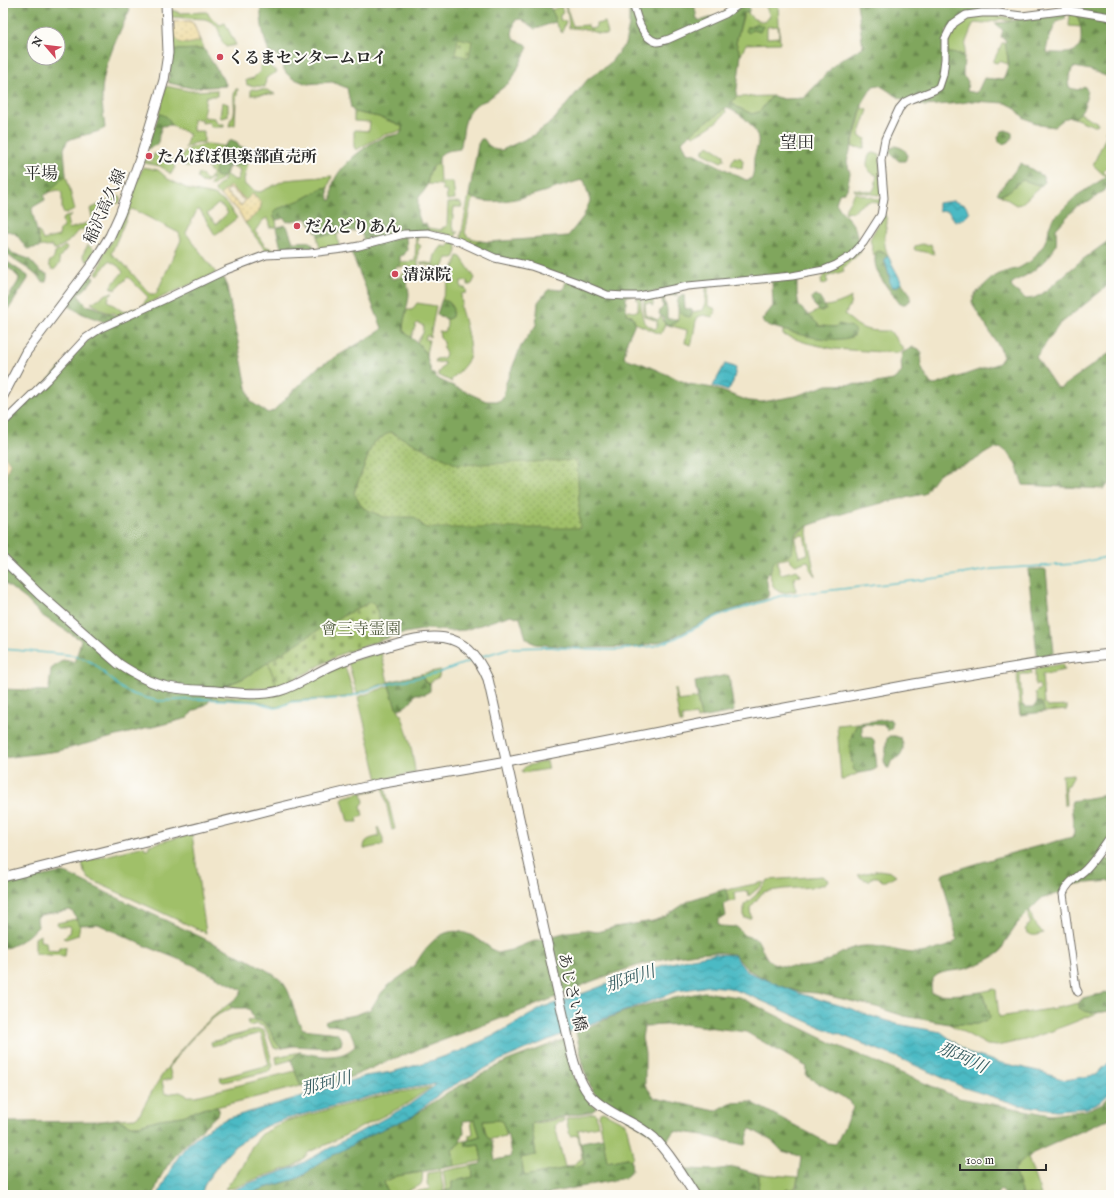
<svg xmlns="http://www.w3.org/2000/svg" width="1114" height="1198" font-family="'IM FELL English','Noto Serif JP',serif">
<defs>
<pattern id="forest-firs" width="22" height="20" patternUnits="userSpaceOnUse"><rect width="22" height="20" fill="#80a65d"/><path d="M5 1l3.5 6h-7zM16 11l3.5 6h-7z" fill="#69874d"/></pattern>
<pattern id="sand-dots" width="8" height="8" patternUnits="userSpaceOnUse"><rect width="8" height="8" fill="#eeda9e"/><path d="M2 2h.1M6 6h.1" fill="none" stroke="#cb8" stroke-width="1.8" stroke-linecap="round"/></pattern>
<pattern id="cemetery-stones" width="16" height="16" patternUnits="userSpaceOnUse"><rect width="16" height="16" fill="#a0c069"/><path d="M2 7V4a2 2 0 0 1 4 0v3zM10 15v-3a2 2 0 0 1 4 0v3z" fill="#839c57"/></pattern>
<pattern id="park-dots" width="8" height="8" patternUnits="userSpaceOnUse"><rect width="8" height="8" fill="#a0c069"/><path d="M2 2h.1M6 6h.1" fill="none" stroke="#839c57" stroke-width="1.8" stroke-linecap="round"/></pattern>
<pattern id="water-waves" width="16" height="10" patternUnits="userSpaceOnUse"><rect width="16" height="10" fill="#4bbac4"/><path d="M0 5q4-4 8 0t8 0" fill="none" stroke="#3f979f"/></pattern>
</defs>
<rect width="100%" height="100%" fill="#fdfcf7"/>
<filter id="ink" filterUnits="userSpaceOnUse"><feTurbulence type="fractalNoise" baseFrequency=".025" numOctaves="2"/><feDisplacementMap in="SourceGraphic" scale="8" xChannelSelector="R" yChannelSelector="G"/><feConvolveMatrix kernelMatrix="1 2 1 2 8 2 1 2 1" color-interpolation-filters="sRGB"/></filter>
<filter id="wash" filterUnits="userSpaceOnUse"><feTurbulence type="fractalNoise" baseFrequency=".012" numOctaves="4" result="noise"/><feDisplacementMap in="SourceGraphic" scale="16" xChannelSelector="R" yChannelSelector="G"/><feGaussianBlur stdDeviation="0.9" result="paint"/><feColorMatrix in="noise" values="0 0 0 0 0 0 0 0 0 0 0 0 0 0 0 0 0 1.4 0 .05"/><feComposite in="paint" operator="in"/></filter>
<g filter="url(#wash)">
<rect width="100%" height="100%" fill="#f1e6cb"/>
<path fill="#a0c069" stroke="#66764a" fill-rule="evenodd" d="M565,3L573,26L588,25L589,28L592,29L596,27V24L605,22L608,34L606,35C593,32 582,28 569,28L568,16L564,4Z
M769,3H778L780,43L746,44L741,55L736,43L744,13L748,12C750,19 759,21 765,22L770,16L766,7ZM778,26L779,37L767,38V27Z
M561,6L563,13L560,15V20L566,21L562,33L555,22V17L551,10Z
M172,10L180,13L206,12L208,13L209,16L220,25L225,23L236,45L226,47C216,37 225,26 205,19L171,17L170,13Z
M1070,13H1076L1081,27L1069,26Z
M986,14L1014,18L1009,21L1001,19L984,24L975,23L973,24L966,42L964,56L960,54L948,53C946,37 952,24 967,18C973,15 980,15 986,14Z
M171,29L174,31L177,40L199,41V38L204,49L172,50Z
M1002,43H1005L1007,50L1008,64L999,61L997,63L993,62Z
M270,62L272,69L276,70L277,72L266,78L265,87L247,85L246,80L254,78L256,75L260,72V66L262,64Z
M166,86L190,91L217,90V96H207L206,97L203,117L214,118L218,124H224V127H212L210,126L209,122L202,123V119H193V131H204V142L194,143L185,148L189,134L171,125C170,120 164,114 159,114Z
M236,89H238L236,100L235,125L229,126C230,121 230,120 233,116C237,109 231,97 236,89Z
M251,89L267,90L275,94L251,95Z
M772,96L759,112L752,114L737,107L732,102L736,97Z
M222,102L228,104V116L226,117L221,118L220,116Z
M725,108L726,112C719,122 704,131 693,136L691,134L695,129Z
M862,108L868,110L859,136L866,139L864,148L852,147Z
M354,112L379,117L399,124L402,126V131L383,135L356,150L354,147V130L369,131L370,122L354,121Z
M1080,113L1098,123V124L1094,126L1074,118Z
M1110,122H1111V130L1109,133L1111,135V163L1103,171L1106,175L1111,172V174L1106,177L1093,165L1107,134L1105,132Z
M208,144L223,146L220,151L226,170C231,163 239,168 248,162L244,180L245,185L255,191L260,192L285,180L332,176L328,188H323L273,216L276,220L277,227H269L270,223L267,218L263,220L255,231L265,246L273,249L274,252L266,251L245,223C250,219 262,212 261,204C261,201 255,197 253,194L246,200L231,187L230,186L220,195L215,192L216,188L225,179L224,177L211,187L210,185L214,179L212,178L207,183L201,182L197,178L199,173L207,180L212,176V173L207,168L206,153L204,151L198,152L196,154V164H193L189,168L180,162C185,146 192,147 208,144ZM231,166L240,170L238,179L235,180L226,175L228,169Z
M708,145L724,155V160L721,162L703,153V151Z
M164,153V157L176,161L173,165L175,167L171,174L160,166L144,163V160L151,162L154,154Z
M874,153L880,155L881,194L878,195L855,191L854,189L872,192L875,187L877,175C866,173 865,162 870,154Z
M734,157L741,158L743,161L742,169L731,165Z
M439,162L440,182H453L455,199L447,200L446,190H443L442,185L427,184C429,173 429,169 439,162Z
M143,167L158,170L168,179L190,190L214,195L226,203L237,218L215,235L200,210H197L186,233L216,273L142,306L148,297L128,277L115,290L110,287L123,272L118,266L109,261L98,275L96,273L99,269L104,253L111,242L120,224ZM218,204L222,206L228,213L216,224L207,214ZM132,209L179,233L181,240L156,294H150L123,263L111,254L129,212Z
M66,175L75,210L66,213L63,212L62,209V193L58,190L49,192Z
M1023,180L1041,186L1021,204L1016,205L1000,195C1012,192 1012,185 1023,180Z
M855,193L881,200L879,208V204C868,197 860,206 852,213L848,211L845,213L846,207L854,194Z
M469,195L474,200L471,203L465,233L468,237L481,241L475,244V246L462,239L461,236Z
M121,196L119,203H115L113,205L94,213L97,223L77,232L68,242L55,250L52,246L46,247L44,246L39,247L40,245L36,231L40,233L43,240L59,236L60,229L64,228L62,220L63,218L72,215L67,219L69,229L93,221L90,209L113,198Z
M459,202L461,203L462,207H454L452,226L454,227V232H458L455,237L442,233L427,231L428,228L442,230V228L447,226L448,203Z
M884,214C890,222 885,227 885,236C884,243 885,248 888,255L882,252L877,251L874,256L870,239Z
M337,234L339,247L320,249L317,236Z
M416,235H418L417,243L421,246L418,251V270L425,276L424,279H418L414,276L405,279L401,277V275L409,271L410,269L409,266L398,267L401,262L415,261Z
M450,242H454C459,248 457,252 454,258H447L443,268L421,264V262L433,264L435,255L442,246L448,247Z
M922,244L926,245L931,244L934,254L915,250L914,249L915,246Z
M88,245L95,251L87,262L83,256L84,252Z
M65,246L67,248L59,258L60,263L54,270L50,267L49,262L54,258L55,253Z
M860,251V253L843,268L844,271L826,277L828,282L822,285L821,280L827,271Z
M458,256L461,257L475,278L472,284L470,285H468V282L466,281H461V288H465L467,290L466,293L461,294L462,304L460,306C463,316 473,348 469,358C466,366 457,373 451,380L452,382L438,375V372H440V370L445,364L443,362L435,363L436,359L444,358L446,354L443,348L444,342L440,338L439,331L444,332C447,328 448,323 446,318L448,319L452,305L446,301L441,302Z
M706,286H708V306L714,308L715,310L713,317L703,315L698,317L696,321L692,343L691,345L685,343L687,330L668,325L676,323L678,319V309L691,317L693,312L703,310L705,306Z
M110,293H113L109,297L108,301L122,311L126,312L136,307L137,310L120,318L115,313L106,312L91,303C97,300 104,294 110,293Z
M653,295V306H652L651,303L645,304L646,315L658,320L661,316L665,324L661,334H660L635,323L632,315L626,314V310L634,312L638,310V300L636,299L641,297C642,313 639,323 655,329L657,327V321L644,316V297Z
M851,297L850,305L845,314C861,331 868,331 890,331L904,350L898,353L834,349L807,343L783,335V330L799,334L835,327L820,326L808,316L819,310L822,311L826,310L825,306C831,306 846,301 851,297Z
M417,303L436,306L430,337L427,335L425,339L429,340L426,354L417,342L423,333L424,326L418,323L416,324L411,338L403,330V323L407,310H412Z
M808,526L807,533L815,576L810,569L809,562L807,561L796,565L792,563L790,558L779,560L777,563L780,573L781,574L797,570L799,572L800,576L794,577L796,591C792,591 787,593 783,593C769,591 766,567 777,559C780,557 785,556 789,555C797,538 788,538 808,526ZM804,535L808,554L799,557L795,540L797,536Z
M381,652L388,682L357,693L348,662Z
M268,662L277,686L264,688L218,689L244,678Z
M344,663L354,695L346,697L291,701L280,707H275L257,701L210,698L213,695L254,697Z
M1062,664L1064,670L1042,675L1044,704L1048,707L1067,706V710L1043,712C1044,709 1043,704 1040,702H1037V698L1035,693L1037,691L1039,690L1040,688L1039,685H1035V670L1037,668Z
M1031,669L1032,674H1021L1020,675L1022,705L1019,707L1017,672Z
M440,670L439,677L433,680L430,684L425,682L421,674Z
M389,686L396,707C404,712 415,762 415,773L378,780L358,697Z
M674,689H676L678,701L697,698L701,718L697,719L696,715L682,717V723H680Z
M858,723L856,726L851,757L854,770L859,773L843,780H841L837,725Z
M547,761L549,769L522,773V770L526,766Z
M1073,774V777L1069,785L1065,786L1066,805H1064L1062,775Z
M385,787L395,829L392,830L383,788Z
M379,788L380,789L362,793L364,802L361,806L363,816L357,818L358,822H348L342,799L344,797Z
M378,827L383,838V845L364,849C364,838 371,839 379,836L377,828Z
M192,834L206,933L89,879L84,872L82,862L144,846L145,849L149,848V845Z
M879,870L892,872L896,875L886,881H882L878,877H873L869,881L861,878L858,875Z
M822,876L828,880L825,884L813,887L784,889L763,892L750,908L751,918H744V905L755,896L768,880Z
M764,882L762,885L749,896L748,891L734,893L735,901L728,902L727,890Z
M1030,911L1033,921L1043,933C1036,936 1031,937 1025,930L1030,922L1028,916Z
M76,919L80,925L78,935L66,939L63,938L69,933L70,927L69,926H58L57,923Z
M40,935V941L46,942L47,950L58,951L59,947H66L65,956L35,954V938Z
M994,989L996,990L999,1017L1062,1007L1079,1003L1083,998L1111,992V1011L1100,1012L1052,1031L1025,1040L997,1046L987,1045L949,1024H977L990,1016L984,995L981,992Z
M229,1004L232,1008C226,1011 220,1013 215,1017C199,1029 181,1050 169,1067L172,1079L162,1081L165,1094L180,1092L188,1096H196L295,1071L301,1086L216,1107L200,1109L183,1116L160,1119L139,1125H130L116,1119L135,1118L140,1114C161,1071 190,1033 229,1004Z
M254,1020C274,1022 269,1039 283,1048L277,1049L274,1048L265,1027L257,1024L249,1026L247,1021Z
M259,1029L264,1031L273,1066L270,1071L224,1082L221,1081L220,1078L269,1065L261,1033L212,1046L211,1042Z
M300,1052L291,1060L277,1064L276,1057Z
M431,1087L405,1105L330,1143L309,1152L302,1160L294,1166L258,1178L234,1188L225,1189L241,1168L252,1146L262,1134L286,1121L383,1095Z
M603,1112L626,1124L633,1155L631,1161L627,1158L607,1162L599,1116L600,1113Z
M594,1113L596,1114L598,1126L578,1130L585,1164L583,1165L525,1176L524,1175L521,1158L536,1154L531,1124L564,1118L563,1122L557,1123L555,1126L565,1167L573,1165L582,1158L578,1135L570,1136L566,1119L568,1118Z
M471,1120H475L480,1136L469,1139V1135L473,1134Z
M500,1120L502,1121L505,1127L506,1136L491,1139L487,1138L483,1121Z
M461,1141H465L466,1146L479,1144L482,1161L455,1166L452,1149L456,1148Z
M1028,1158L1041,1195H1022L1014,1170L1023,1160Z
M474,1165L472,1167L473,1177L454,1181L452,1182V1189L446,1191L443,1171Z
M440,1171L444,1192L432,1195H412L411,1193L429,1189L430,1187L427,1185L428,1173Z
M423,1172C422,1176 423,1181 421,1184C419,1188 393,1195 388,1195L384,1182L397,1176Z
M758,1174L798,1177C796,1189 795,1189 784,1192V1195H758L759,1176Z"/>
<path fill="url(#forest-firs)" stroke="#566844" fill-rule="evenodd" d="M3,3H122L130,9C119,34 101,69 102,97C102,107 104,118 105,128C94,135 80,134 67,141L64,149L66,175L51,190L44,196L45,200L33,207L32,210L40,245L39,247L27,249C20,241 16,228 3,232ZM34,34H58V58H34Z
M261,3H548L555,17V22L535,29L521,19L515,20L512,34L515,40L526,44L528,47L515,74L510,82L487,100L477,104L468,113L464,126L461,146L460,149C450,151 438,150 439,162C426,170 430,176 426,188C424,192 420,195 418,199V214L421,223L426,224L428,228L427,231L364,242L361,231L360,230L319,236L306,218L287,222L284,218L276,220C274,216 272,214 275,210L305,198L323,188H328L329,200H332C332,195 332,189 333,184C337,168 366,144 382,138C387,136 394,135 400,134L402,131V126L379,117L354,112L351,108L347,88L332,82L307,84L292,78L286,73L276,54L269,53C263,36 260,20 261,3Z
M629,3H694L697,19L700,21L721,14L740,3H750L749,11L743,14L736,43L741,55L736,97L732,102L737,107L752,114L759,112L772,96L784,99L804,98L836,63L863,47L857,3H992L989,10L975,11L946,31L948,53L960,54L964,56L963,76L968,81L967,91L977,93L984,78L1003,80L1009,63L1005,43L1006,40L1001,37L1003,30L996,25V23L1008,22L1026,17L1066,13L1065,19L1056,22L1048,42L1046,51L1048,53C1058,52 1071,56 1078,48C1081,45 1081,40 1081,36C1081,22 1078,8 1064,3H1111V78L1090,70L1074,67L1072,69L1068,84L1070,88L1078,90L1084,86L1088,91L1085,102V105L1080,113L1074,118C1066,115 1061,122 1054,127L1039,125L1023,117L1014,107L1006,103L972,101L961,103L925,106L903,100L879,85L873,86L863,102L847,162L850,173L847,189L845,192L839,194L836,203C841,213 850,218 855,228C856,232 858,239 858,243C856,259 811,273 797,278V294L799,306L820,326L835,327L839,324L852,327L855,332L854,336C833,346 785,331 764,324L762,320L773,306L772,283L766,277L626,296V314L632,315L635,323L627,341L624,358L643,364L689,384L713,388L749,401L762,402L796,396L827,385L870,384L893,380L902,372L901,360L902,353L913,347L919,349L922,353C918,366 924,373 931,384L935,385L999,363L1003,357L1000,348L974,307L972,302L975,294L992,278L1001,273L1019,268L1031,261L1043,246L1048,235L1049,227L1052,220L1076,196L1111,174V185L1089,202L1077,206L1056,229C1056,234 1057,240 1056,245C1053,253 1038,268 1030,273C1024,277 1017,279 1011,284L1012,288L1026,299L1034,298L1042,294L1082,260L1111,239V283L1059,325L1036,357L1056,387L1060,388L1111,352V482L1104,489L1023,485C1019,474 1015,456 1004,450C995,443 979,459 971,462C960,467 949,466 939,474C933,479 929,488 924,494C890,501 857,508 824,520C815,524 803,526 796,533C791,539 795,547 791,553C788,558 781,556 777,559C771,563 772,571 766,576L769,594L767,598L719,614L670,639L638,647L586,648L535,644L526,638L520,618L511,615L465,630L449,631L428,629L399,634L385,639L375,604L370,602L328,624L244,678L218,689L207,704L192,712L188,718L58,751L3,758V689L47,691L49,689L51,669L63,660L74,662L78,652L81,640L41,615L26,599L3,582V484L6,478L4,455L3,454V425L95,333L218,278H224L226,282L248,392L251,402L268,413L273,411L317,368L380,331L382,328L351,252L352,249L406,236L407,250L404,255L400,256V265L389,272L392,279L401,277L405,279C407,284 409,289 409,294C409,304 401,325 404,332L419,344L426,354L431,371L438,379L486,401H499L503,397L506,383L521,346L536,325L538,302L547,291L550,289L563,290L568,277L496,256L475,246V244L481,241L489,242L568,236L583,217L590,201L584,180H582C556,187 490,214 469,195L478,144L481,139H484L488,145L496,150H502L532,136L551,123L588,79L609,64L625,44L629,25ZM725,108C738,110 756,126 758,139C759,145 755,152 754,158C753,165 755,173 751,179L746,180L696,154L687,152L682,142C684,138 688,137 692,133C703,122 715,118 725,108ZM390,432L457,465L426,528L414,517H383L362,507L354,492L373,443Z
M756,23L763,26L760,32L752,30L749,33L746,31V28L747,27H751Z
M204,49L226,84V86L191,88L169,83L168,81L172,50Z
M159,114C165,114 170,119 171,125L162,126L159,135L158,144L147,149Z
M1006,130L1012,133V138L1009,142L1003,144L999,142L998,137L1002,131Z
M232,140L237,142L239,147L246,148L247,149L248,162C240,167 234,164 227,167L224,177H216L214,173C219,159 217,148 232,140Z
M895,146C904,148 910,152 905,161H899L890,153V149Z
M1021,163L1043,176L1045,182L1041,186L1023,180C1012,186 1012,192 1000,195L997,193Z
M284,225L287,226L293,242C300,243 314,237 314,250L282,252L276,228Z
M3,241L12,253L29,259L41,272L47,274V278L46,282H43C39,278 35,274 31,271C20,262 3,258 3,241Z
M877,251L882,252L888,256L884,259L892,287H896L902,283L911,295L910,301L905,304H900C890,290 868,269 877,251Z
M3,259L28,276V279L3,318V306L18,282L19,278L10,269L3,265Z
M90,275L94,278L88,286L78,295L87,306C94,305 99,310 106,313C110,314 114,314 118,317L105,322L83,314L68,306L67,303L88,276Z
M676,290L677,295L666,296L664,299L667,309V317L668,319H678L676,323L668,325L665,324L664,318L659,314L660,310L663,307L662,299L658,297V294Z
M684,295L685,308L692,310L691,317C680,317 674,306 679,297Z
M817,295L821,300L826,309L820,311L814,305L812,298L813,296Z
M443,300L449,302L453,309L452,317L448,319L440,317L437,314L441,302Z
M1030,569H1044L1046,570L1054,653L1038,656L1037,654L1028,570Z
M421,674L425,682L430,684V691L425,694H415C412,701 407,707 399,709L396,707L388,682Z
M727,675L729,676L734,711L733,712L701,718L695,682Z
M1037,702L1042,703L1044,710L1043,712L1020,715L1019,707L1022,705L1026,707H1034Z
M890,719L892,722V727L888,731L884,725L866,724L862,725V734L864,737L872,738L874,740L877,768L872,771L859,773L854,770C849,751 847,740 858,723Z
M889,736H895L901,738C906,750 902,756 891,762L889,768H887C881,759 886,757 886,749C886,745 886,743 887,739Z
M1111,794V850L1106,854L1105,858L1108,860L1111,859V881L1076,884L1063,886L1060,893L1041,899L1021,919L1005,942L1000,953C990,959 980,964 969,968C954,973 926,967 932,993C948,996 965,994 981,992L984,995L990,1016L989,1019L977,1024H949L904,1016L876,1007L817,993L800,992L778,985L754,973L747,969L734,954C726,953 718,952 710,952C669,954 628,968 590,982C578,987 566,993 554,998C501,1019 446,1039 393,1059C362,1071 335,1089 301,1086L291,1060L300,1052C317,1056 341,1061 355,1046C353,1029 342,1025 327,1025L325,1022L332,1019L355,1015L371,1009C376,1001 380,993 387,987C394,980 404,976 411,968C417,963 420,956 424,951C450,918 470,932 497,953L511,950L528,943L567,932L585,930L597,932L615,927L653,921L666,916L690,900L725,889L727,890L728,902L724,905L726,916L725,917L720,918L718,919V925L720,926L737,927L746,936L757,939C763,948 764,961 776,964C791,969 812,968 827,961C840,954 851,946 866,946C884,945 902,954 920,953C927,952 935,950 941,948C947,947 954,944 957,939L942,877L943,874L1005,855L1072,837L1074,832L1071,804L1072,801Z
M58,873H64L70,875C123,901 177,925 230,951C244,958 275,972 284,984C294,998 293,1016 303,1029L337,1033L342,1040L341,1045L327,1048L294,1046L283,1048L278,1045L267,1025L260,1020H254L250,1010L246,1008H233L229,1004L240,995L242,990L193,965L148,947L98,924L80,925L73,912L70,910L40,915L37,918L38,927C27,937 17,945 3,949V880L19,876L40,877Z
M704,992L739,997L834,1044L959,1098L1051,1115L1087,1110L1103,1103L1111,1095V1118L1033,1153L1028,1158L1023,1160L1014,1170L1022,1195H1004L1001,1189L996,1195H784V1192L787,1189L794,1190L797,1186L801,1158L800,1156L782,1151L772,1141L751,1129L749,1130L746,1144L744,1145L709,1137L704,1135L674,1131L665,1143L600,1101L592,1090L584,1070L576,1032L621,1013L655,1002ZM683,1024L746,1032L807,1067L806,1076L850,1101L853,1108L836,1144L828,1143L751,1102L730,1103L716,1111L655,1098L645,1085V1053L642,1038L644,1026Z
M1111,992V1011C1100,1012 1088,1015 1079,1008V1003L1083,998Z
M565,1039C571,1069 574,1085 596,1108L593,1111L535,1122L531,1124L536,1155L521,1158L524,1175L525,1176L583,1165L585,1164L581,1145L582,1142L603,1138L607,1162L627,1158L631,1161L632,1170L625,1178L549,1193V1195H432L452,1189V1182L454,1181L473,1177L472,1167L474,1165L480,1164L482,1161L479,1144L466,1146L465,1141L480,1136L475,1120L463,1121L464,1134L461,1136C461,1143 458,1147 452,1149L455,1166L397,1176L384,1182L388,1195H241L299,1178L324,1160L376,1132L413,1116L448,1092L507,1061ZM500,1120L502,1121L508,1137L511,1155L510,1157L495,1160L492,1141C484,1135 485,1130 483,1121Z
M216,1107L219,1109V1113C196,1135 161,1162 154,1195H3V1122L102,1121L116,1119L130,1125H139L160,1119L183,1116L200,1109Z
M734,1167L758,1174L759,1176L758,1195H697L685,1174L687,1169L713,1170Z"/>
<path fill="url(#sand-dots)" stroke="#8c8264" fill-rule="evenodd" d="M190,21L194,24L199,38V41C193,43 181,46 177,40C174,35 175,32 171,29V22Z
M230,186L246,200L252,194C255,197 261,201 261,204C262,212 250,219 245,223L238,210L220,195ZM230,188L245,201L241,206L226,192Z
M3,454L10,463L3,484Z"/>
<path fill="url(#cemetery-stones)" stroke="#66764a" d="M458,38L472,41L469,58L455,54Z
M370,602L375,604L385,639L341,654L288,683L277,686L268,662L328,624Z"/>
<path fill="url(#park-dots)" stroke="#66764a" d="M390,432L457,465L577,460L580,528H426L414,517H383L362,507L354,493L373,443Z"/>
<path fill="url(#water-waves)" stroke="#3b7278" d="M953,201L965,205L970,212C966,218 962,221 955,221L948,211H939L938,210V203Z
M888,256L902,283L896,287H892L890,284L889,274L884,259Z
M725,364L735,367L736,369L733,382L728,391L713,386Z
M715,954L734,955L746,971L769,981L801,994L849,1008L871,1016L897,1024L941,1032L970,1054L1002,1063L1038,1071L1065,1080L1096,1075L1111,1060V1092L1100,1102L1087,1108L1056,1110L1019,1105L965,1088L899,1058L813,1024L751,996L729,988L710,986L677,991L548,1040L501,1060L443,1091L413,1116L376,1132L324,1160L299,1178L241,1195H223L250,1183L295,1167L409,1105L437,1084L383,1093L282,1120L262,1128L235,1146L219,1164L205,1183L201,1195H158C167,1176 179,1150 196,1137C205,1130 215,1124 226,1119L316,1092L365,1076L392,1072L434,1060L460,1051L493,1036L544,1007L571,998L628,976L667,964L692,958Z"/>
<g fill="none" stroke-linecap="round" stroke-linejoin="round">
<path stroke="#4bbac4" stroke-width="1.5" d="M3,649L71,655L85,659L93,663L121,688L132,694L146,698L159,701L203,699L246,701L257,702L274,708L280,707L291,702L346,698L384,685L438,673L473,660
M480,657L509,648L549,647L590,650H618L654,646L674,639L718,616L780,596L938,578L993,569L1075,564L1111,556"/>
</g>
</g>
<g filter="url(#ink)">
<g fill="none" stroke-linecap="round" stroke-linejoin="round">
<g stroke="#706c63" stroke-width="9">
<path id="street" d="M633,3C636,15 642,39 657,42C661,42 665,40 669,39L725,14L741,3
M1063,3L1068,10
M3,423L47,380L86,338L101,328L161,301L226,270L266,255L310,253L343,249L359,246L404,234L428,233L458,241L495,258L531,266L576,282L607,295L625,296H639L688,286L792,276L824,270L836,265L851,256L863,243L881,215L884,198L881,160L885,139L899,109L905,102L911,99L934,90L939,87L943,75L945,59V39L950,29L954,23L966,15L982,13H998L1022,16L1068,10L1111,17
M1078,992L1076,988L1063,894C1067,882 1078,877 1086,869C1096,859 1103,846 1111,836"/>
</g>
<g stroke="#706c63" stroke-width="11">
<path id="secondary" d="M3,396L26,352L94,262L110,236L120,214L141,156L164,80L168,53L166,3
M3,559L39,594L119,664C134,674 150,683 168,687C183,690 200,690 216,691C236,693 259,696 279,691C297,686 314,674 331,666C347,658 365,653 382,648C429,633 465,625 488,679L572,1055C582,1094 592,1102 626,1120C636,1125 646,1131 654,1138C670,1154 683,1176 695,1195
M3,877L273,809L378,784L507,762L725,719L914,684L1065,659L1111,654"/>
</g>
<use href="#street" stroke="#fff" stroke-width="7"/>
<use href="#secondary" stroke="#fff" stroke-width="9"/>
</g>
</g>
<g fill="#d1495b" stroke="#fdfcf7" stroke-width="1.5">
<circle cx="220" cy="57" r="4"/>
<circle cx="149" cy="156" r="4"/>
<circle cx="297" cy="226" r="4"/>
<circle cx="395" cy="274" r="4"/>
</g>
<g text-anchor="middle" stroke-width="4" stroke-linejoin="round" paint-order="stroke">
<g font-size="16" font-weight="bold" fill="#2b2b2b" stroke="#fdfcf7" text-anchor="start">
<text x="228" y="63">くるまセンタームロイ</text>
<text x="157" y="162">たんぽぽ倶楽部直売所</text>
<text x="305" y="232">だんどりあん</text>
<text x="403" y="280">清涼院</text>
</g>
<g font-size="16" fill="#2b2b2b" stroke="#fdfcf7">
<text transform="translate(104 206) rotate(-66)" y="6">稲沢高久線</text>
<text transform="translate(573 992) rotate(77)" y="6">あじさい橋</text>
</g>
<g font-size="16" fill="#545f41" stroke="#fdfcf7">
<text x="361" y="634">會三寺霊園</text>
</g>
<g font-size="17" fill="#2b2b2b" stroke="#fdfcf7">
<text x="797" y="148">望田</text>
<text x="41" y="179">平場</text>
</g>
<g font-size="17" font-style="italic" fill="#365d61" stroke="#fdfcf7">
<text transform="translate(630 978) rotate(-18)" y="6">那珂川</text>
<text transform="translate(963 1057) rotate(25)" y="6">那珂川</text>
<text transform="translate(326 1083) rotate(-14)" y="6">那珂川</text>
</g>
</g>
<rect width="1114" height="1198" fill="none" stroke="#fdfcf7" stroke-width="16"/>
<g transform="translate(46 46) rotate(298)"><circle r="19" fill="#fdfcf7" stroke="#a9a8a5"/>
<path d="M0-3L7 15L0 10L-7 15Z" fill="#d1495b"/>
<text y="-6" font-size="11" font-weight="bold" text-anchor="middle" fill="#2b2b2b">N</text>
</g>
<path d="M960 1164v6h86v-6" fill="none" stroke="#2b2b2b" stroke-width="2"/>
<text x="966" y="1164" font-size="12" fill="#2b2b2b" stroke="#fdfcf7" stroke-width="3" paint-order="stroke">100 m</text>
</svg>
